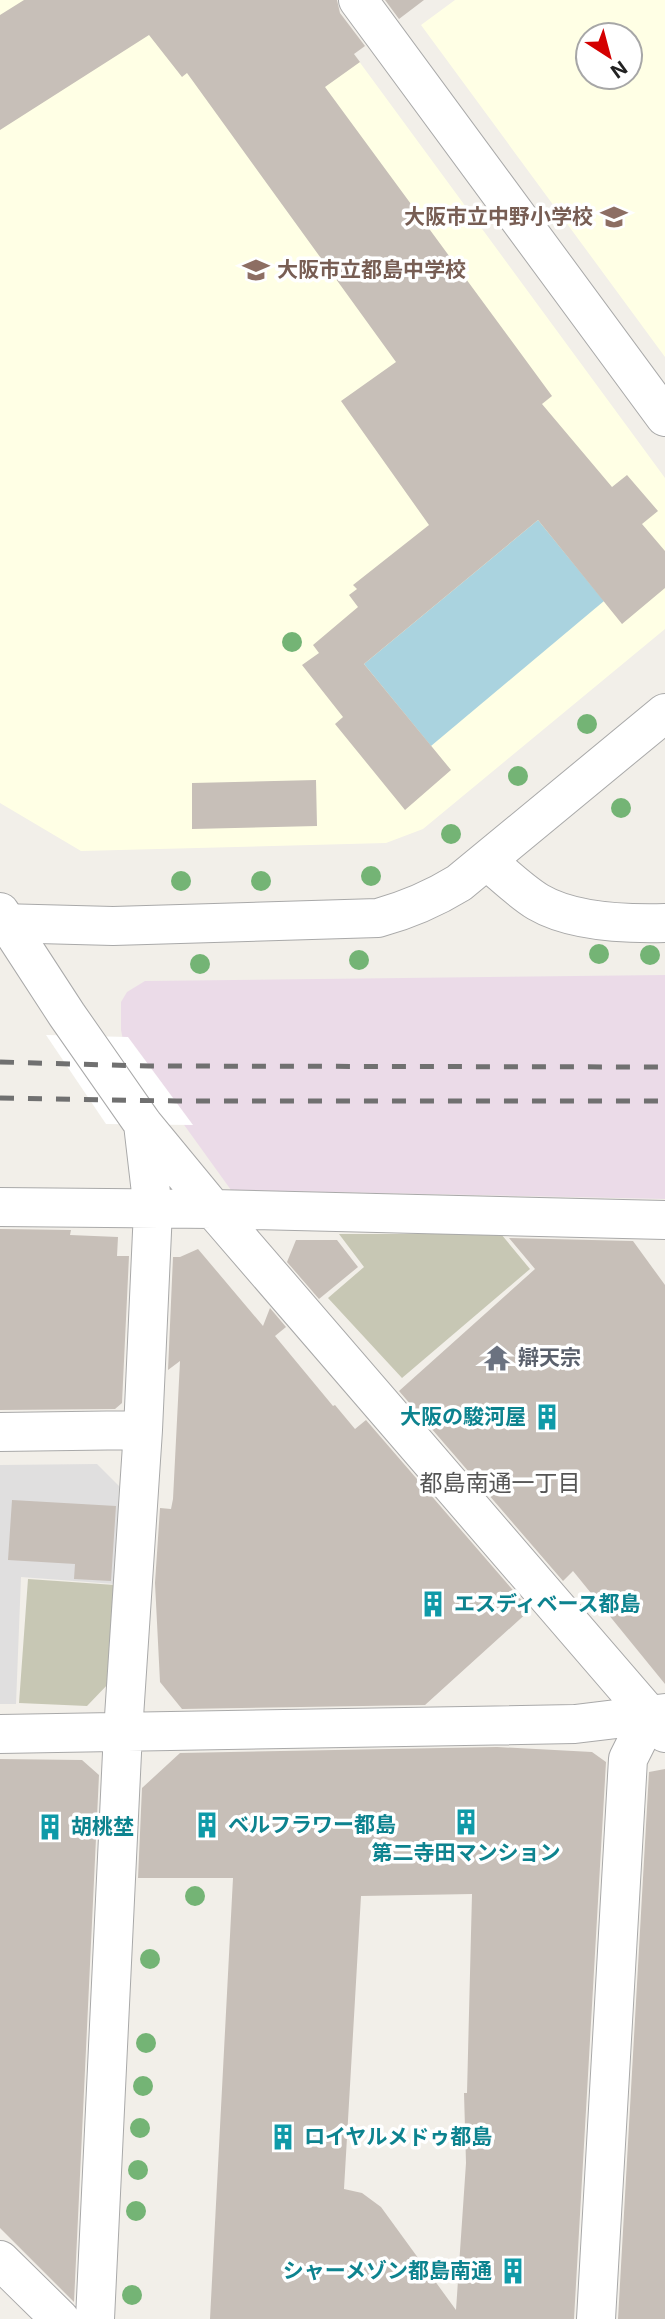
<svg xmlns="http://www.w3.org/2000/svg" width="665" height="2319" font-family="Inter,'Noto Sans JP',sans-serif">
<rect width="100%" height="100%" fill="#f2efe9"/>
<path fill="#e0dfdf" d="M97,1464L119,1486L115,1584L21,1577L16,1704H0V1465Z"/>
<path fill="#ebdbe8" d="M665,975V1199L231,1190L123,1040L121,1030V1002L127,992L145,981Z"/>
<path fill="#ffffe5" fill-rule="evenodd" d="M0,0H314L665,478V629L423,829L386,843L81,851L0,803Z
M455,0H665V357L421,25ZM630,35V77H588V35Z"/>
<path fill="#c7c7b4" d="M339,1234H501L530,1269L402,1378L328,1298L364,1267Z
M28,1579L115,1585L110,1682L87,1706L19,1703Z"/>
<path fill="#aad3df" d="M538,520L604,601L431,746L364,664Z"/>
<path fill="#fff" d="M46,1035L128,1037L193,1125L106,1124Z"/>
<path fill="#c7bfb8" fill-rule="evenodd" d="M24,0H337L340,13L365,46L354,54L360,62L325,87L552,396L542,404L612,487L627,475L658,511L642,524L665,551V588L622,624L538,520L364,664L451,770L405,810L335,724L343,717L302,665L319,653L313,645L358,607L349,595L357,589L353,585L429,525L341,401L396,362L187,73L182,77L149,35L0,130V15Z
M385,0H424L399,19Z
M316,780L317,826L192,829V783Z
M0,1229L71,1230L70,1235L118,1237L117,1256H129L122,1403L115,1409L0,1410Z
M509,1238L633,1241L665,1285V1684L573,1571L563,1581L399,1391L535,1269Z
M296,1240H337L358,1267L319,1299L287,1262Z
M198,1249L263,1326L270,1308L286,1327L275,1336L333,1406L335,1405L355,1429L366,1420L530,1610L425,1705L182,1709L160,1682L155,1583L160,1508L171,1509L173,1499L180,1361L168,1370L173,1257H180Z
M12,1500L116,1506L111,1581L74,1579L75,1564L8,1560Z
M497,1747L592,1752L606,1762L574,2319H210L233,1878H138L142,1788L180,1753ZM472,1894L467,2093H464L466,2163L456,2310L381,2207L362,2193L344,2189L361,1896Z
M0,1759L82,1760L99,1775L74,2302L0,2228Z
M665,1769V2319H618L649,1772Z"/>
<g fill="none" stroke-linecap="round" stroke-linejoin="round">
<g stroke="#a9a9a9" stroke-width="40">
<path id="minor" d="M358,0L665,417
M0,912L67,1015L143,1124L213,1209L665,1733
M0,1207L213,1209L665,1220
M0,1432L143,1430
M0,1734L575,1724L665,1713
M0,2260L60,2319
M95,2319L123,1732L143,1430L153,1210L143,1124
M596,2319L628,1759L650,1715"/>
</g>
<g stroke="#a9a9a9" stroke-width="40">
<path id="tertiary" d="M487,861C503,874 520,891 538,902C572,922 627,924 665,923
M0,923L113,926L378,918C407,910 433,899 459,883L665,713"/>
</g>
<use href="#minor" stroke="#fff" stroke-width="38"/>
<use href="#tertiary" stroke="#fff" stroke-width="38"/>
<path stroke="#707070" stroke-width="5" stroke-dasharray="14 14" stroke-linecap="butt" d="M0,1062L149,1066L665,1067
M0,1098L176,1101H665"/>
</g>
<g fill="#74b475">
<circle cx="292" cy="642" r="10"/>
<circle cx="587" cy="724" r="10"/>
<circle cx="518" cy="776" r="10"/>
<circle cx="621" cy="808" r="10"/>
<circle cx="451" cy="834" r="10"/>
<circle cx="371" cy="876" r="10"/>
<circle cx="181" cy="881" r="10"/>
<circle cx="261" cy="881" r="10"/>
<circle cx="599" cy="954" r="10"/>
<circle cx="650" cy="955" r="10"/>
<circle cx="359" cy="960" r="10"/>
<circle cx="200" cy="964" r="10"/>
<circle cx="195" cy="1896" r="10"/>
<circle cx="150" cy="1959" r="10"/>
<circle cx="146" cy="2043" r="10"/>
<circle cx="143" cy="2086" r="10"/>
<circle cx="140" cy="2128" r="10"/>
<circle cx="138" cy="2170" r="10"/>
<circle cx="136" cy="2211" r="10"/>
<circle cx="132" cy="2295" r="10"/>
</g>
<defs>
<g id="school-bare" transform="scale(2.1)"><path d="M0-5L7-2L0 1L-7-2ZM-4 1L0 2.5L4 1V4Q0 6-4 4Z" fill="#8d6e63" stroke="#fff" stroke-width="2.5" paint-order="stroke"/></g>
<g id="temple-bare" transform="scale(2.1)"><path d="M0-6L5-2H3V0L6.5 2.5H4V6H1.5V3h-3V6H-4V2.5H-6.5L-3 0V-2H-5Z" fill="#6b7280" stroke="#fff" stroke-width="2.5" paint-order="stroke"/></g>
<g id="building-bare" transform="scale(2.1)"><path d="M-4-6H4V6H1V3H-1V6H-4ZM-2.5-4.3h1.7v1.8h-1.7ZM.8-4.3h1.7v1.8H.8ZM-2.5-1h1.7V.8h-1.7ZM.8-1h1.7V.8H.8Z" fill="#0f9aa8" stroke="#fff" stroke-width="2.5" paint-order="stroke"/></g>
</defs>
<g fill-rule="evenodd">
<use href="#school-bare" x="614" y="217"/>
<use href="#school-bare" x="256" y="270"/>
<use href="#temple-bare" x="497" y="1358"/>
<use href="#building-bare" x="547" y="1417"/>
<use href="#building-bare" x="433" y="1604"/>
<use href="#building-bare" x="466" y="1822"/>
<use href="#building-bare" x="207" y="1825"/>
<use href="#building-bare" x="50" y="1827"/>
<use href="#building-bare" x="283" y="2137"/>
<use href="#building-bare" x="513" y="2271"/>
</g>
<g text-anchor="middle" stroke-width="7" stroke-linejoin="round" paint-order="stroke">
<g font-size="21" font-weight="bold" fill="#785e54" stroke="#fff" text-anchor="end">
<text x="593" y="224">大阪市立中野小学校</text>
<text x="277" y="277" text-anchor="start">大阪市立都島中学校</text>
</g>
<g font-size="21" font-weight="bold" fill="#5b616d" stroke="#fff" text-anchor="start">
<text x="518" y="1365">辯天宗</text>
</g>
<g font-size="21" font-weight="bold" fill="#0d838f" stroke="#fff" text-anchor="start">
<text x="526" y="1424" text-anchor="end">大阪の駿河屋</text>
<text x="454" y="1611">エスディベース都島</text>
<text x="228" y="1832">ベルフラワー都島</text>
<text x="71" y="1834">胡桃埜</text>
<text x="466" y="1860" text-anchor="middle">第二寺田マンション</text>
<text x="304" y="2144">ロイヤルメドゥ都島</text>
<text x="492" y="2278" text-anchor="end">シャーメゾン都島南通</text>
</g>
<g font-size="23" fill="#555" stroke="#fff">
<text x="500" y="1491">都島南通一丁目</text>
</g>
</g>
<g transform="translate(609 56) rotate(144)"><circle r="33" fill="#ffffff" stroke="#a7a7a7" stroke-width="2"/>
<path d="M0-5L12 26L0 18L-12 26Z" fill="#d40000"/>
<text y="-10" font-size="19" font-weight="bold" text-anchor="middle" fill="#222222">N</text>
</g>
</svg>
